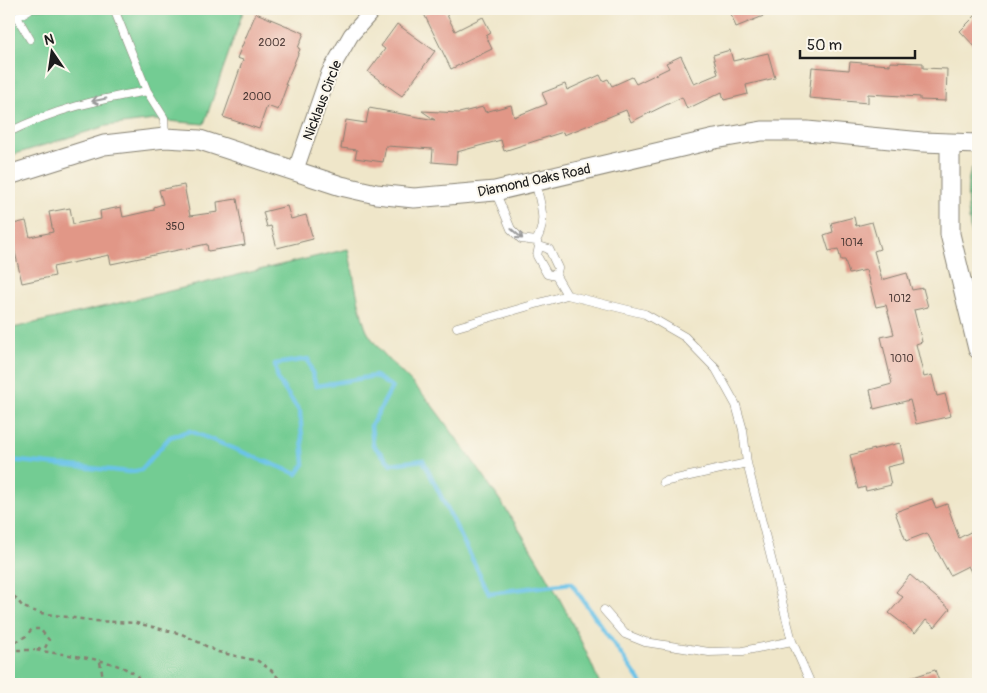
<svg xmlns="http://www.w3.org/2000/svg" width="987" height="693" font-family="Pangolin,sans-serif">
<defs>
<pattern id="park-crowns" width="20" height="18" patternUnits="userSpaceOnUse" patternTransform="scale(1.25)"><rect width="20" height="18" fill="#73cc93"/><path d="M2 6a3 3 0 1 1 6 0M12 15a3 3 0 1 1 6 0" fill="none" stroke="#63af7e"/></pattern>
</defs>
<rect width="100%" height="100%" fill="#fbf7ec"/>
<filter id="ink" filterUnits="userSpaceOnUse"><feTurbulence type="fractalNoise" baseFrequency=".02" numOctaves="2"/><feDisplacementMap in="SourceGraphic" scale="10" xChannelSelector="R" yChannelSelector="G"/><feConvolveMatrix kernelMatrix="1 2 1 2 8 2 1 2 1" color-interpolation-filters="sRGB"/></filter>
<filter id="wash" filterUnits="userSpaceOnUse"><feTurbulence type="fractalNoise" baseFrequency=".0096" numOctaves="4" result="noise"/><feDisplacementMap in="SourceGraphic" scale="20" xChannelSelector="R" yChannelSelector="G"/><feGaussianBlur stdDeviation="1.12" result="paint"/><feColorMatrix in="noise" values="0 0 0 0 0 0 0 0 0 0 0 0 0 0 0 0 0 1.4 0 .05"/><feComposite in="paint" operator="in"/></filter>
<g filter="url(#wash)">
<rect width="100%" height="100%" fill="#efe6c9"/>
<path fill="#73cc93" stroke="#487458" d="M9,9H244L204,124L154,120L106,126L9,156Z
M348,249C352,265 361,322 368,333C383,358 412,380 431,404C498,493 557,580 600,684H9V329Z"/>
<path fill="url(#park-crowns)" stroke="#487458" d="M978,162V268C973,248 957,173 978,162Z"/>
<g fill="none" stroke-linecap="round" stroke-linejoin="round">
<path stroke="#6ac3e8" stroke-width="4.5" d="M9,460L130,472L141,470L170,437L190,431L297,474L304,464L300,412L278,380L275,364L308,359L316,386L375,376L392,387L371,426L373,445L391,464L423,460L489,593L571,583L642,684"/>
</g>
<g id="blocks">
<path fill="#e19787" d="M435,9H444L455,31L483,17L491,33L486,36L492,49L451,69L424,14Z
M729,9H781L736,27Z
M256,13L304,33L298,48L300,49L285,85H287L278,110L267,106L259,129L223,117L243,60L237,58Z
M978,13V50L960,31Z
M397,24L435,51L402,96L368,72L385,49L381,46Z
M730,50L733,61L768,53L775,78L746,85L748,94L724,100L722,92L687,109L682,97L631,122L626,110L564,135L563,132L504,151L501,140L457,152L456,164L432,162L433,149L386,146L383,162L355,158L357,150L341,148L346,120L366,123L369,108L435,120L422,111L459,113L483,107L485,112L511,105L514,117L547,104L542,93L565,84L567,90L600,75L603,81L608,79L612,86L632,77L636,84L669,68L666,63L681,56L694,84L718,74L713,55Z
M850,62L890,65V62L923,63V68L947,69L946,101L920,100V97L868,94V103L809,98L812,67L849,70Z
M184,185L190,216L218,212L217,202L237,199L245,245L208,251L207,244L111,264L109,255L53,267L55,276L22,283L9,225L26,221L30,237L53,232L49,212L70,208L73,224L101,219L100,211L121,207L123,217L154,210V207L163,204L159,190Z
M287,206L291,219L306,215L313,239L277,248L271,226L267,227L263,212Z
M854,217L856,226L872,222L880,249L874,251L882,280L907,273L912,290L923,288L928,307L914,310L922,342L916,344L924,377L932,375L937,396L945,394L951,416L916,424L910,400L874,409L870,390L892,384L881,337L894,334L886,305L876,307L866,270L849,274L845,260H841L838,249L829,251L824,235L833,232L831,223Z
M900,443L904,463L887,467L891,485L866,491L865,487L858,489L850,455Z
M932,499L936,508L947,504L959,538L978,528V585L968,566L950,575L927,533L906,541L895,512Z
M910,575L950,609L935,627L926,620L915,633L889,613L903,597L896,592Z
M935,670L940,684H898V682Z"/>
</g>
</g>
<g filter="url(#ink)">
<use href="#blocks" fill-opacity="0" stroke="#868172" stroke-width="1"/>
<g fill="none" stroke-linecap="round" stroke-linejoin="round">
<g stroke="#868172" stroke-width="9">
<path id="service" d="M30,9L17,17L30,39
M114,9L147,91L164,118L165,138
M9,132C56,109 96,100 147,91
M495,191L511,229L521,239L536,241C548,221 540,203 535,181
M537,242L539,246L537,256L547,274L556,276
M539,246L549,249L558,268L556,276L567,295
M457,327L567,295L645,314L685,337L716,369L736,405L743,430L747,463L792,641L811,684
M663,482L747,463
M604,610L625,634L645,642L709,652L743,651L792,641"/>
</g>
<g stroke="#868172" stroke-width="17">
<path id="minor" d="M295,172L329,73L351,35L374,9"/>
</g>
<g stroke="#868172" stroke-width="21">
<path id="tertiary" d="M950,144V234L978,349
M9,175L104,145L165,138L200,140L341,186L376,194L414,198L495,191L715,139L762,131H807L922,142L978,144"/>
</g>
<path stroke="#868172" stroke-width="2.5" stroke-dasharray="4 4" stroke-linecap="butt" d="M9,590L23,607L40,613L95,621L136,623L182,634L218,652L258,661L271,670L284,684
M9,646L26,636L32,629H40L49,640L45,648L35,650C62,655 118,658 138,677L130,684H125
M9,650H35
M100,662L104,683"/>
<use href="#service" stroke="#fff" stroke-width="8"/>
<use href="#minor" stroke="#fff" stroke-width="15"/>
<use href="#tertiary" stroke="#fff" stroke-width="19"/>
</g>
<defs><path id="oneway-shaft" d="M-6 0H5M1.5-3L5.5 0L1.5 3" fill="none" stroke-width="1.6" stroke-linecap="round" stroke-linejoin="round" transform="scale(1.25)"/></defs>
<g stroke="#999">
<use href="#oneway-shaft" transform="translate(99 100) rotate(169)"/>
<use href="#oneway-shaft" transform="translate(517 234) rotate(41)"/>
</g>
</g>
<g text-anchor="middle" stroke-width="4" stroke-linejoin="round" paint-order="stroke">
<g font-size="11" fill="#4d3b37">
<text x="272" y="46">2002</text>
<text x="257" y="100">2000</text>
<text x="175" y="230">350</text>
<text x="852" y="246">1014</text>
<text x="900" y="302">1012</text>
<text x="902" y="362">1010</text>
</g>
<g font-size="14" fill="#1c1c1c" stroke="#fbf7ec">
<text transform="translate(322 100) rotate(-69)" y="5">Nicklaus Circle</text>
<text transform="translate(534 180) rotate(-12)" y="5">Diamond Oaks Road</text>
</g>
</g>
<rect width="987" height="693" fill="none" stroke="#fbf7ec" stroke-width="30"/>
<g transform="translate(52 52) rotate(347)" stroke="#fbf7ec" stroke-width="4" paint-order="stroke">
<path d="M0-4L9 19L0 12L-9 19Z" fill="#1c1c1c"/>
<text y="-8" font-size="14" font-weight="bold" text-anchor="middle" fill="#1c1c1c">N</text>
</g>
<path d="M800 50v8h115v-8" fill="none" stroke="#1c1c1c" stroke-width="2.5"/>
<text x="807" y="50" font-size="15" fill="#1c1c1c" stroke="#fbf7ec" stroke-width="4" paint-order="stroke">50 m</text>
</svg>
